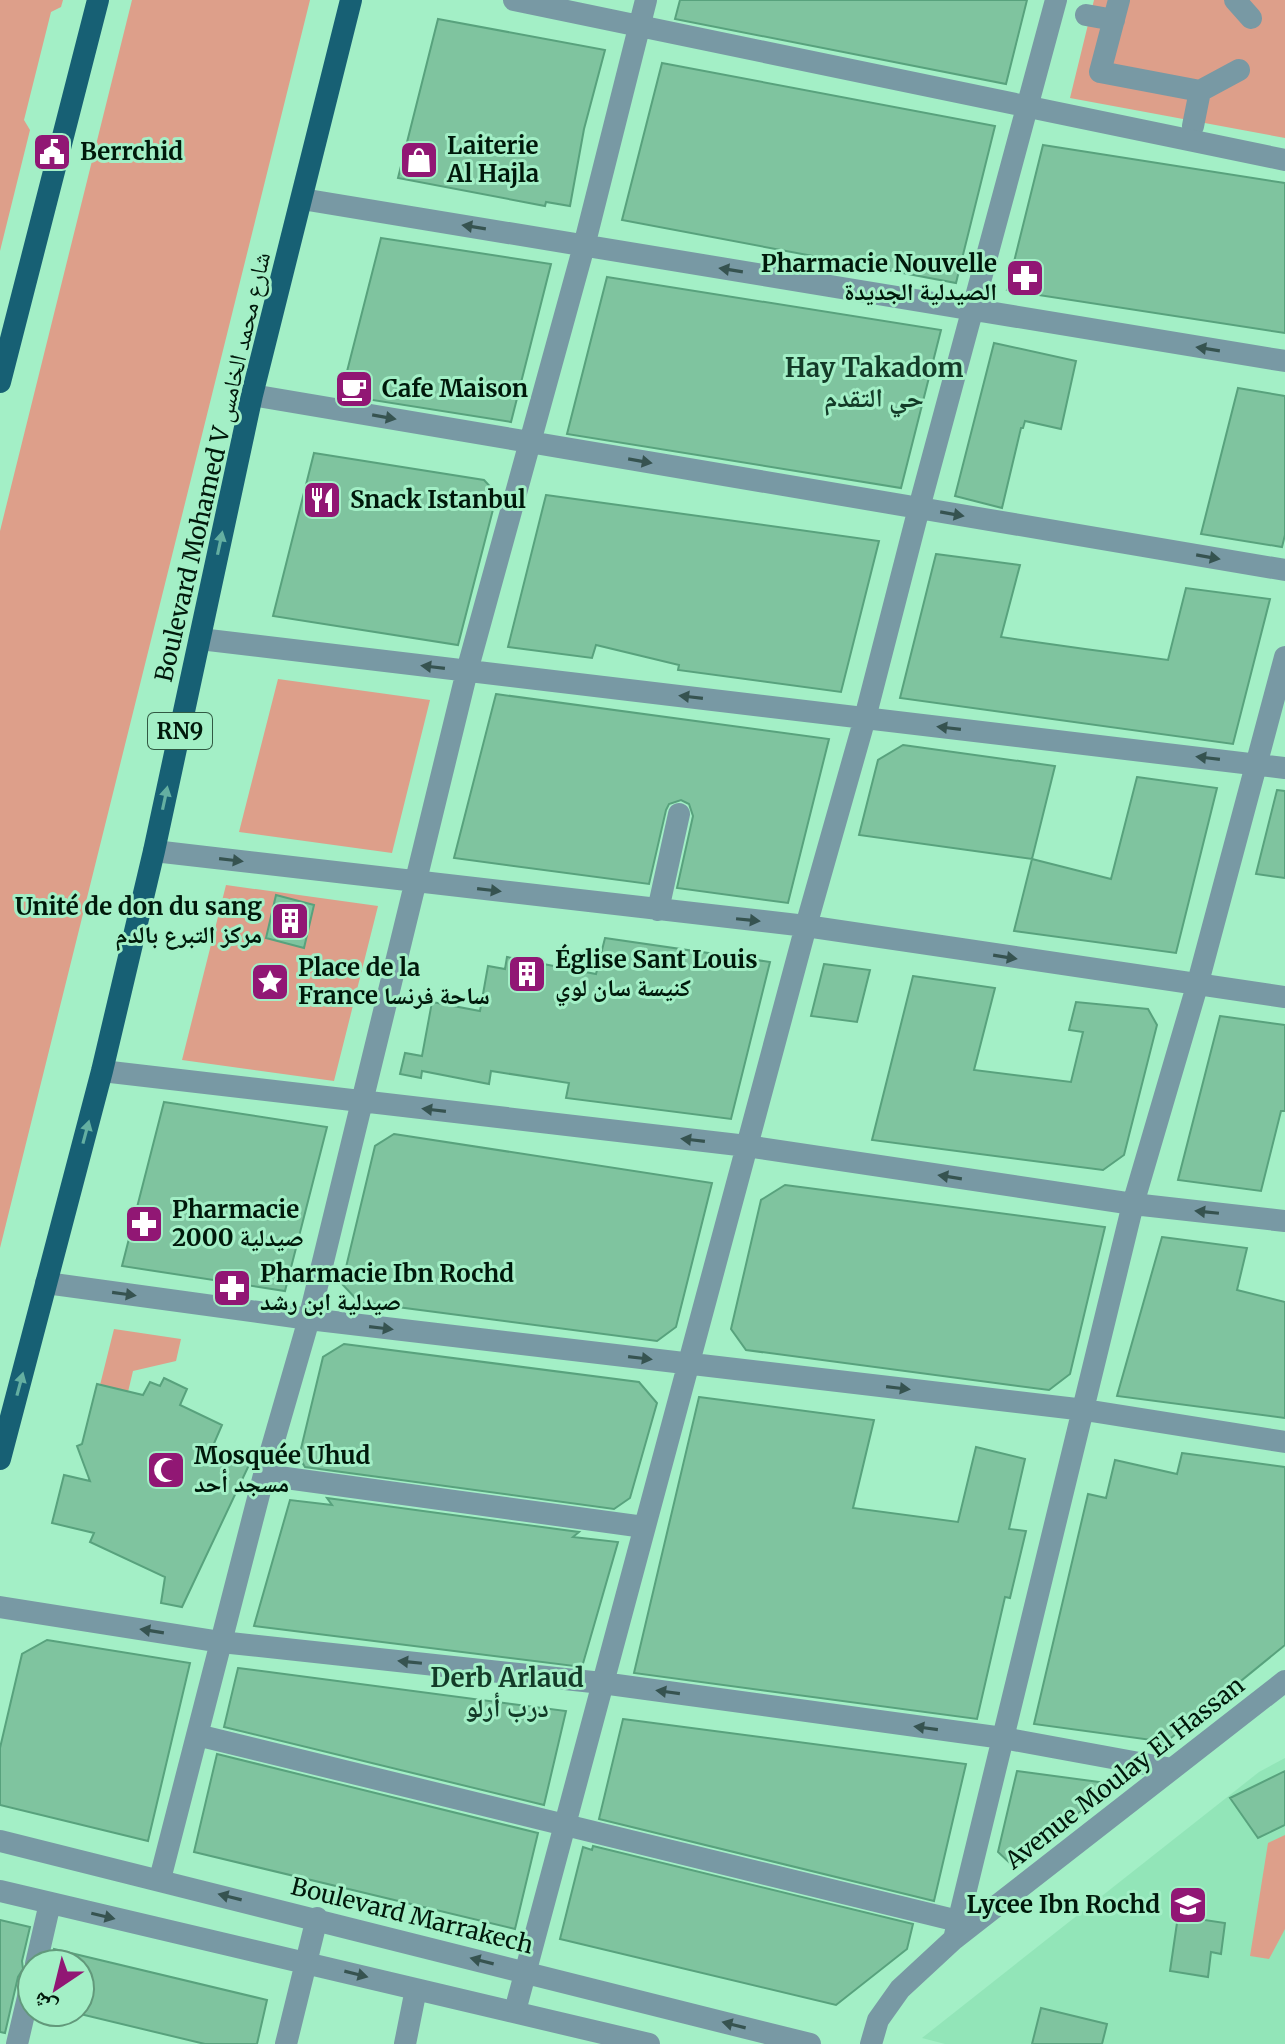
<svg xmlns="http://www.w3.org/2000/svg" width="1285" height="2044" font-family="Merriweather,'Noto Naskh Arabic',serif">
<rect width="100%" height="100%" fill="#a3efc6"/>
<path fill="#92e5b8" d="M1285,1758V2044H945L922,2038L1259,1772Z"/>
<path fill="#dd9f8a" d="M0,0H63L61,7L51,12L24,120L30,130L0,251Z
M132,0H310L0,1248V531Z
M1094,0H1285V138L1070,98Z
M278,679L430,700L392,853L239,832Z
M226,885L378,906L334,1081L182,1060Z
M114,1329L181,1339L176,1361L133,1371L128,1392L100,1385Z
M1285,1835V1929L1269,1959L1250,1956L1268,1843Z"/>
<path fill="#7fc49f" stroke="#58a27d" stroke-width="2" d="M680,0H1027L1006,84L675,19Z
M438,19L605,50L584,129L570,206L546,202L545,206L398,178Z
M662,63L995,126L956,283L622,220Z
M1043,145L1285,183V333L1007,290Z
M381,238L551,264L511,422L341,395Z
M607,277L941,330L901,488L567,434Z
M994,343L1076,361L1061,429L1025,421L1023,428H1021L1002,508L955,496Z
M1238,388L1285,396V535L1282,547L1201,534Z
M314,453L484,480L497,494L458,645L273,616Z
M546,495L879,541L841,692L678,670L679,665L596,645L592,658L508,647Z
M936,554L1020,565L1001,637L1085,649L1168,660L1186,588L1270,599L1233,744L900,698Z
M496,694L829,739L788,903L677,888L693,816L689,804L681,800L669,804L666,810L649,884L454,858Z
M903,745L1055,766L1032,859L859,835L878,760Z
M1137,777L1217,788L1176,953L1014,931L1032,859L1111,879Z
M1277,790L1285,791V878L1256,874Z
M276,895L314,905L304,948L266,938Z
M605,938L770,962L731,1119L566,1098L569,1083L491,1071L489,1084L422,1071L421,1078L400,1074L405,1053L422,1056L432,1002L480,1011L488,966L505,969L507,957L596,974Z
M824,964L870,970L857,1022L811,1016Z
M913,976L995,988L974,1070L1071,1082L1083,1032L1069,1030L1076,1002L1148,1009L1157,1025L1124,1155L1103,1170L872,1140Z
M1220,1016L1285,1025V1111H1281L1261,1191L1178,1180Z
M164,1102L327,1127L285,1291L122,1266Z
M394,1134L712,1183L676,1327L657,1341L359,1302L342,1284L375,1146Z
M785,1185L1105,1227L1070,1374L1049,1390L746,1350L731,1329L761,1200Z
M1162,1237L1247,1248L1237,1290L1285,1302V1418L1117,1396Z
M344,1344L639,1382L657,1403L630,1498L614,1509L305,1467L299,1457L323,1357Z
M164,1378L187,1389L180,1405L222,1425L212,1448L249,1465L182,1607L161,1603L165,1577L90,1542L94,1533L52,1523L64,1475L90,1481L77,1446L82,1444L97,1384L143,1395L150,1382L160,1386Z
M699,1397L874,1420L853,1508L958,1522L976,1447L1025,1459L1009,1529L1026,1531L1010,1598L1005,1597L977,1719L634,1673Z
M1182,1453L1285,1467V1645L1166,1742L1034,1724L1088,1494L1106,1498L1115,1460L1177,1474Z
M327,1498L579,1532L573,1537L618,1542L582,1667L254,1626L290,1500L332,1505Z
M47,1640L190,1663L148,1841L0,1805V1748L22,1654Z
M238,1668L566,1711L544,1805L224,1727Z
M623,1719L966,1764L934,1901L599,1819Z
M217,1754L538,1833L515,1929L194,1852Z
M1017,1771L1114,1784L1013,1866L998,1852Z
M1285,1771V1825L1258,1838L1230,1798Z
M593,1846L913,1924L907,1949L836,2005L560,1939L583,1847L592,1850Z
M1178,1916L1225,1923L1221,1954L1211,1952L1208,1977L1170,1971Z
M0,1920L30,1927L22,1961L23,1969L18,1977L5,2033L0,2032Z
M54,1949L267,2000L257,2044H205L80,2014V1959L79,1964H50Z
M1041,2008L1107,2024L1102,2044H1032Z"/>
<g fill="none" stroke-linecap="round" stroke-linejoin="round">
<path stroke="#7899a4" stroke-width="22" d="M1119,0L1100,72L1200,91L1239,70
M1235,0L1251,18
M1086,15L1114,20
M1193,126L1200,91"/>
<path stroke="#7899a4" stroke-width="22" d="M514,0L1285,160
M302,199L1285,361
M252,395L1285,570
M200,639L1285,768
M154,851L806,926L1285,997
M658,910L679,814
M102,1071L747,1146L1133,1204L1285,1221
M46,1283L309,1319L1085,1410L1285,1442
M264,1475L644,1527
M0,1607L221,1642L602,1683L1003,1738L1172,1769
M197,1735L958,1921
M0,1841L810,2044
M160,1879L264,1475L309,1319L467,671L584,246L646,0
M0,1891L649,2044
M954,1939L1133,1204L1197,986L1285,657
M36,1964L50,1903
M515,2011L806,926L865,718L919,508L1056,0
M17,2044L32,1980
M286,2044L317,1918
M405,2044L416,1989
M871,2044L878,2020L900,1989L954,1939L1285,1681"/>
<path stroke="#176074" stroke-width="22" d="M0,382L98,0
M0,1459L102,1071L154,851L252,395L351,0"/>
</g>
<defs><path id="oneway-solid" d="M-6-.8H1V-3.2L6.5 0L1 3.2V.8H-6Z" transform="scale(2)"/></defs>
<g fill="#365350">
<use href="#oneway-solid" transform="translate(474 227) rotate(-171)"/>
<use href="#oneway-solid" transform="translate(731 270) rotate(-171)"/>
<use href="#oneway-solid" transform="translate(1208 349) rotate(-171)"/>
<use href="#oneway-solid" transform="translate(384 417) rotate(10)"/>
<use href="#oneway-solid" transform="translate(640 461) rotate(10)"/>
<use href="#oneway-solid" transform="translate(952 514) rotate(10)"/>
<use href="#oneway-solid" transform="translate(1208 557) rotate(10)"/>
<use href="#oneway-solid" transform="translate(433 667) rotate(-173)"/>
<use href="#oneway-solid" transform="translate(691 697) rotate(-173)"/>
<use href="#oneway-solid" transform="translate(949 728) rotate(-173)"/>
<use href="#oneway-solid" transform="translate(1208 758) rotate(-173)"/>
<use href="#oneway-solid" transform="translate(231 860) rotate(7)"/>
<use href="#oneway-solid" transform="translate(489 890) rotate(7)"/>
<use href="#oneway-solid" transform="translate(748 920) rotate(6)"/>
<use href="#oneway-solid" transform="translate(1005 957) rotate(9)"/>
<use href="#oneway-solid" transform="translate(434 1110) rotate(-173)"/>
<use href="#oneway-solid" transform="translate(693 1140) rotate(-173)"/>
<use href="#oneway-solid" transform="translate(950 1177) rotate(-171)"/>
<use href="#oneway-solid" transform="translate(1207 1212) rotate(-174)"/>
<use href="#oneway-solid" transform="translate(124 1294) rotate(8)"/>
<use href="#oneway-solid" transform="translate(381 1328) rotate(7)"/>
<use href="#oneway-solid" transform="translate(640 1358) rotate(7)"/>
<use href="#oneway-solid" transform="translate(898 1388) rotate(7)"/>
<use href="#oneway-solid" transform="translate(152 1631) rotate(-171)"/>
<use href="#oneway-solid" transform="translate(410 1662) rotate(-174)"/>
<use href="#oneway-solid" transform="translate(668 1692) rotate(-172)"/>
<use href="#oneway-solid" transform="translate(926 1728) rotate(-172)"/>
<use href="#oneway-solid" transform="translate(230 1897) rotate(-166)"/>
<use href="#oneway-solid" transform="translate(103 1916) rotate(13)"/>
<use href="#oneway-solid" transform="translate(482 1961) rotate(-166)"/>
<use href="#oneway-solid" transform="translate(356 1974) rotate(14)"/>
<use href="#oneway-solid" transform="translate(734 2025) rotate(-166)"/>
</g>
<g fill="#64afa1">
<use href="#oneway-solid" transform="translate(220 543) rotate(-78)"/>
<use href="#oneway-solid" transform="translate(165 798) rotate(-78)"/>
<use href="#oneway-solid" transform="translate(86 1132) rotate(-75)"/>
<use href="#oneway-solid" transform="translate(20 1384) rotate(-75)"/>
</g>
<defs>
<g id="civic-square" transform="scale(2)"><rect x="-9" y="-9" width="18" height="18" rx="4" fill="#911774" stroke="#a3efc6"/><path d="M-.6-6.5H3V-4.5H.6V-3L4-1V1h2V6H-6V1h2V-1L-.6-3ZM-1.2 2.5V6h2.4V2.5Z" fill="#fff"/></g>
<g id="shop-square" transform="scale(2)"><rect x="-9" y="-9" width="18" height="18" rx="4" fill="#911774" stroke="#a3efc6"/><path d="M-5-2.5h2.3a2.7 3.5 0 0 1 5.4 0H5L5.5 6h-11ZM-1.5-2.5h3a1.5 2.3 0 0 0-3 0Z" fill="#fff"/></g>
<g id="pharmacy-square" transform="scale(2)"><rect x="-9" y="-9" width="18" height="18" rx="4" fill="#911774" stroke="#a3efc6"/><path d="M-2-6h4v4h4v4h-4v4h-4v-4h-4v-4h4Z" fill="#fff"/></g>
<g id="cafe-square" transform="scale(2)"><rect x="-9" y="-9" width="18" height="18" rx="4" fill="#911774" stroke="#a3efc6"/><path d="M-5.5-4.5H6V0H3Q3 3.5 0 3.5H-2.5Q-5.5 3.5-5.5 0ZM3-3.2v2h1.7v-2ZM-6 4.5H4V6H-6Z" fill="#fff"/></g>
<g id="restaurant-square" transform="scale(2)"><rect x="-9" y="-9" width="18" height="18" rx="4" fill="#911774" stroke="#a3efc6"/><path d="M-5-6h1v4h1v-4h1v4h1v-4h1v5L-1.5 .5V6h-2V.5L-5-1ZM5-6V6H3V1.5H1.5Q1.5-4 5-6Z" fill="#fff"/></g>
<g id="building-square" transform="scale(2)"><rect x="-9" y="-9" width="18" height="18" rx="4" fill="#911774" stroke="#a3efc6"/><path d="M-4-6H4V6H1V3H-1V6H-4ZM-2.5-4.3h1.7v1.8h-1.7ZM.8-4.3h1.7v1.8H.8ZM-2.5-1h1.7V.8h-1.7ZM.8-1h1.7V.8H.8Z" fill="#fff"/></g>
<g id="sight-square" transform="scale(2)"><rect x="-9" y="-9" width="18" height="18" rx="4" fill="#911774" stroke="#a3efc6"/><path d="M0-6L1.8-2.2L6-1.7L2.9 1.2L3.7 5.4L0 3.3L-3.7 5.4L-2.9 1.2L-6-1.7L-1.8-2.2Z" fill="#fff"/></g>
<g id="mosque-square" transform="scale(2)"><rect x="-9" y="-9" width="18" height="18" rx="4" fill="#911774" stroke="#a3efc6"/><path d="M3.5-4.9A6 6 0 1 0 3.5 4.9A5 5 0 1 1 3.5-4.9Z" fill="#fff"/></g>
<g id="university-square" transform="scale(2)"><rect x="-9" y="-9" width="18" height="18" rx="4" fill="#911774" stroke="#a3efc6"/><path d="M0-5L7-2L0 1L-7-2ZM-4 1L0 2.5L4 1V4Q0 6-4 4Z" fill="#fff"/></g>
</defs>
<g fill-rule="evenodd">
<use href="#civic-square" x="52" y="152"/>
<use href="#shop-square" x="419" y="160"/>
<use href="#pharmacy-square" x="1025" y="278"/>
<use href="#cafe-square" x="354" y="389"/>
<use href="#restaurant-square" x="322" y="500"/>
<use href="#building-square" x="290" y="921"/>
<use href="#building-square" x="527" y="974"/>
<use href="#sight-square" x="270" y="982"/>
<use href="#pharmacy-square" x="144" y="1224"/>
<use href="#pharmacy-square" x="232" y="1288"/>
<use href="#mosque-square" x="166" y="1470"/>
<use href="#university-square" x="1188" y="1905"/>
</g>
<g text-anchor="middle" stroke-width="6" stroke-linejoin="round" paint-order="stroke">
<rect fill="#a3efc6" stroke="#315943" stroke-width="2" x="148" y="713" width="64" height="36" rx="6"/>
<g font-size="22" font-weight="bold" fill="#00190b">
<text x="180" y="739">RN9</text>
</g>
<g font-size="24" font-weight="bold" fill="#00190b" stroke="#a3efc6" text-anchor="start">
<text x="447" y="154">Laiterie<tspan x="447" dy="28">Al Hajla</tspan></text>
<text x="80" y="160">Berrchid</text>
<text x="997" y="272" text-anchor="end">Pharmacie Nouvelle<tspan x="997" dy="28">الصيدلية الجديدة</tspan></text>
<text x="382" y="397">Cafe Maison</text>
<text x="350" y="508">Snack Istanbul</text>
<text x="262" y="915" text-anchor="end">Unité de don du sang<tspan x="262" dy="28">مركز التبرع بالدم</tspan></text>
<text x="555" y="968">Église Sant Louis<tspan x="555" dy="28">كنيسة سان لوي</tspan></text>
<text x="298" y="976">Place de la<tspan x="298" dy="28">France ساحة فرنسا</tspan></text>
<text x="172" y="1218">Pharmacie<tspan x="172" dy="28">2000 صيدلية</tspan></text>
<text x="260" y="1282">Pharmacie Ibn Rochd<tspan x="260" dy="28">صيدلية ابن رشد</tspan></text>
<text x="194" y="1464">Mosquée Uhud<tspan x="194" dy="28">مسجد أحد</tspan></text>
<text x="1160" y="1913" text-anchor="end">Lycee Ibn Rochd</text>
</g>
<g font-size="24" fill="#00190b" stroke="#a3efc6">
<text transform="translate(213 467) rotate(-77)" y="8">Boulevard Mohamed V شارع محمد الخامس</text>
<text transform="translate(1125 1773) rotate(-38)" y="8">Avenue Moulay El Hassan</text>
<text transform="translate(412 1916) rotate(14)" y="8">Boulevard Marrakech</text>
</g>
<g font-size="26" font-weight="bold" fill="#133b28" stroke="#a3efc6">
<text x="874" y="377">Hay Takadom<tspan x="874" dy="30">حي التقدم</tspan></text>
<text x="507" y="1687">Derb Arlaud<tspan x="507" dy="30">درب أرلو</tspan></text>
</g>
</g>
<g transform="translate(56 1988) rotate(215)"><circle r="38" fill="#a3efc6" stroke="#62997b" stroke-width="2"/>
<path d="M0-6L14 30L0 20L-14 30Z" fill="#911774"/>
<text y="-12" font-size="22" font-weight="bold" text-anchor="middle" fill="#00190b">ش</text>
</g>
</svg>
